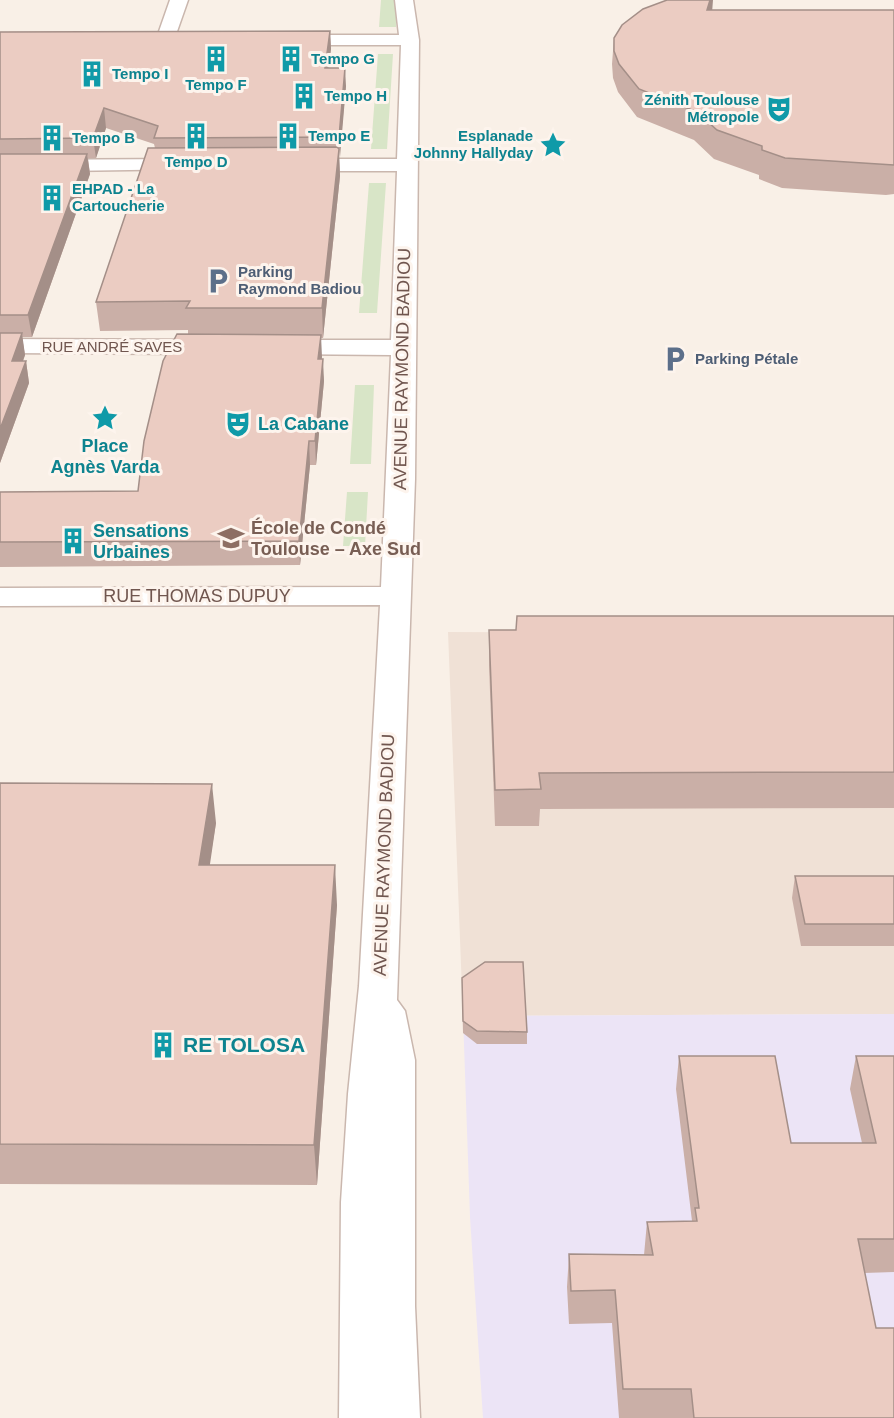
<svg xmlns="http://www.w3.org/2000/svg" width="894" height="1418" font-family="Helvetica,sans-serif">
<rect width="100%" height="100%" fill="#f9f0e7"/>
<path fill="#f0e1d6" d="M448,632L894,633V1014L463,1016Z"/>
<path fill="#ece4f6" d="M894,1014V1418H483L470,1217L463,1016Z"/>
<path fill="#d8e5c7" d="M381,0H397L396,27H379Z
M378,54H393L387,149H371Z
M369,183H386L377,313H359Z
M355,385H374L371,464H350Z
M347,492H368L365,546H343Z"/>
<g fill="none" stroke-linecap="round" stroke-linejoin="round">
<g stroke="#cab7ae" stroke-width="3">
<path id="minor" d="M170,0H188L174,40L171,44H159L156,40Z
M395,0H413L419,40L415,479L397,1000L405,1011L415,1060V1306L420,1418H339L341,1202L348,1094L359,986L380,605L0,606V588L381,587L391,355L278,354L269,352L266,347L269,342L278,340H391L397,171H296L289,169L286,165L289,161L296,159H397L401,45H285L279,44L276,40L279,36L285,35H399Z
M187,159L194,161L197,165L194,169L0,172V160Z
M0,339L214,340L223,342L226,347L223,352L214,354L0,353Z"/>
</g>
<use href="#minor" fill="#fff" fill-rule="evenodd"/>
</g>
<path fill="#caafa7" d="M712,10H894V194L886,195L782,188L759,179V175L714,159L694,140L637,117L618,92L613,78L612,64L614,38Z
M330,31L331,49L328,68L346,86L339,157L340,176L323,338H321V359L324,381L316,465H310L300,565L0,567V492L138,491L188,334V330L100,331L96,302L155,148L154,144L106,128L96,158H88L90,174L32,337H22L25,355L23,361H26L29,383L0,463V32Z
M894,616V808L540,809L539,826H495L489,665V630H516Z
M0,783L216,823L209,865L337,905L317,1185L0,1184Z
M795,876H894V946H801L792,898Z
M462,990L527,1032V1044H477L463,1033Z
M679,1056L791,1143H862L850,1089L856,1056H894V1272L864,1273L894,1418H619L612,1323L569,1324L567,1287L569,1254L644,1255L647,1222L692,1221L676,1089Z"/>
<path fill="#a48f88" d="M710,0H713L712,13L707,10Z
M330,31L331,49L326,86L325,68Z
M345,68L346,86L340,157L339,137Z
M104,108L106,128L96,158L93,138Z
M339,149L340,176L323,338L322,308Z
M87,154L90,174L32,337L28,315Z
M22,333L25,355L15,383L12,361Z
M321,335L322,357L319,381L318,359Z
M323,359L324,381L316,465L315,441Z
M26,361L29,383L0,463V429Z
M309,441L310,465L300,565L299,541Z
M212,784L216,823L204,905L199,865Z
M335,865L337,905L317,1185L314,1145Z"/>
<path fill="#ebccc2" stroke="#a48f88" stroke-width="1.5" d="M667,0H710L707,10H894V165L785,158L762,150V146L717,130L697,112L639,89L619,64L614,51V38L622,25L643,9Z
M330,31L325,68H345L339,137L154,138L158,126L104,108L93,138L0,139V32Z
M337,147L339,149L322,308H186L190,301L96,302L148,148Z
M0,154H87L28,315H0Z
M0,333H22L12,361H26L0,429Z
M177,334L321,335L318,359H323L315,441H309L299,541L0,542V492L138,491L144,441L163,361Z
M517,616H894V772L539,773L541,789L495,790L489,630H516Z
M0,783L212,784L199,865H335L314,1145L0,1144Z
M795,876H894V924H805Z
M485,962H523L527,1032L477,1031L463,1021L462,978Z
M679,1056H775L791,1143H876L856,1056H894V1239H858L876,1328H894V1418H694L691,1389H623L615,1290L571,1291L569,1254L653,1255L647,1222L697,1221L695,1208H699Z"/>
<defs>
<g id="building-bare" transform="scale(2.07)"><path d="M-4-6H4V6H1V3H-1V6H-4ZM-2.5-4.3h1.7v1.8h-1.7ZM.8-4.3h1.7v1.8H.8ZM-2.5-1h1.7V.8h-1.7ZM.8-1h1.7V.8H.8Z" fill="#0f9aa8" stroke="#fdf4ed" stroke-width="2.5" paint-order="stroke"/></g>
<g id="theatre-bare" transform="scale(2.07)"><path d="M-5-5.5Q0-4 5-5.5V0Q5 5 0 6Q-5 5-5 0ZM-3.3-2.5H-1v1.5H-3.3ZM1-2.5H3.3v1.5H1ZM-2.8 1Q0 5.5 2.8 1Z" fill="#0f9aa8" stroke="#fdf4ed" stroke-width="2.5" paint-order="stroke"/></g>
<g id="sight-bare" transform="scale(2.07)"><path d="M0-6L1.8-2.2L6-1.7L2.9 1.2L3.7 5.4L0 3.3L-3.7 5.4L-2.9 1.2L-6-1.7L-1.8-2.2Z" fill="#0f9aa8" stroke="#fdf4ed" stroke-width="2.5" paint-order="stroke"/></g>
<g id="parking-bare" transform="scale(2.07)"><path d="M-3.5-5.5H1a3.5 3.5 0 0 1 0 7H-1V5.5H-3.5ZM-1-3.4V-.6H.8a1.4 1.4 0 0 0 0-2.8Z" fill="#5c6f8a" stroke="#fdf4ed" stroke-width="2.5" paint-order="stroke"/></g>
<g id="university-bare" transform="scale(2.07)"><path d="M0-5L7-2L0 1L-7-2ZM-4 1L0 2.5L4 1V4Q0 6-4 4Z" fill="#8d6e63" stroke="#fdf4ed" stroke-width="2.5" paint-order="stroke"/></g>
</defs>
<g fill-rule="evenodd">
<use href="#building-bare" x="216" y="59"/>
<use href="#building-bare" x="291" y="59"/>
<use href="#building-bare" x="92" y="74"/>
<use href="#building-bare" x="304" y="96"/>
<use href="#theatre-bare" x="779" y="109"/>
<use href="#building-bare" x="196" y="136"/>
<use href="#building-bare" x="288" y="136"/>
<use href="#building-bare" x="52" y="138"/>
<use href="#sight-bare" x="553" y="145"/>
<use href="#building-bare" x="52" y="198"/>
<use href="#parking-bare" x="218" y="281"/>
<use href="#parking-bare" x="675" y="359"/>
<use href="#sight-bare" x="105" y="418"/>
<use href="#theatre-bare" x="238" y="424"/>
<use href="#university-bare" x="231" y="538"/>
<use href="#building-bare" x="73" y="541"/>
<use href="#building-bare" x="163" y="1045"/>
</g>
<g text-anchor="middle" stroke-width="6" stroke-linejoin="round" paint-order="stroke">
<g font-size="15" font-weight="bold" fill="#0d838f" stroke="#fdf4ed" text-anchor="start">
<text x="311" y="64">Tempo G</text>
<text x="112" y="79">Tempo I</text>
<text x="216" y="90" text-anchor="middle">Tempo F</text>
<text x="324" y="101">Tempo H</text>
<text x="759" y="105" text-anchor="end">Zénith Toulouse<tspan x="759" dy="17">Métropole</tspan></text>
<text x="308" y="141">Tempo E</text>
<text x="533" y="141" text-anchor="end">Esplanade<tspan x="533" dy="17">Johnny Hallyday</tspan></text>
<text x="72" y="143">Tempo B</text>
<text x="196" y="167" text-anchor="middle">Tempo D</text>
<text x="72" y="194">EHPAD - La<tspan x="72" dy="17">Cartoucherie</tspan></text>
</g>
<g font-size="15" font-weight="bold" fill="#4e5e75" stroke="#fdf4ed" text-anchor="start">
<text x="238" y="277">Parking<tspan x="238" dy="17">Raymond Badiou</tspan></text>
<text x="695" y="364">Parking Pétale</text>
</g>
<g font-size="15" fill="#70564f" stroke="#fdf4ed">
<text x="112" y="352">RUE ANDRÉ SAVES</text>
</g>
<g font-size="18" fill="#70564f" stroke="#fdf4ed">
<text transform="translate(402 369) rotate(-89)" y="6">AVENUE RAYMOND BADIOU</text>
<text x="197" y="602">RUE THOMAS DUPUY</text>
<text transform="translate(384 855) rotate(-88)" y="6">AVENUE RAYMOND BADIOU</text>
</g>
<g font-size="18" font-weight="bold" fill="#0d838f" stroke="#fdf4ed" text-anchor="start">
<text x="258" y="430">La Cabane</text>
<text x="105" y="452" text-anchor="middle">Place<tspan x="105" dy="21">Agnès Varda</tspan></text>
<text x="93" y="537">Sensations<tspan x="93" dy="21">Urbaines</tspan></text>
</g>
<g font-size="18" font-weight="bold" fill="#785e54" stroke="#fdf4ed" text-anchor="start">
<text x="251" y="534">École de Condé<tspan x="251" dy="21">Toulouse – Axe Sud</tspan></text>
</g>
<g font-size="21" font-weight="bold" fill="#0d838f" stroke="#fdf4ed" text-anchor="start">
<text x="183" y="1052">RE TOLOSA</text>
</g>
</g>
</svg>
